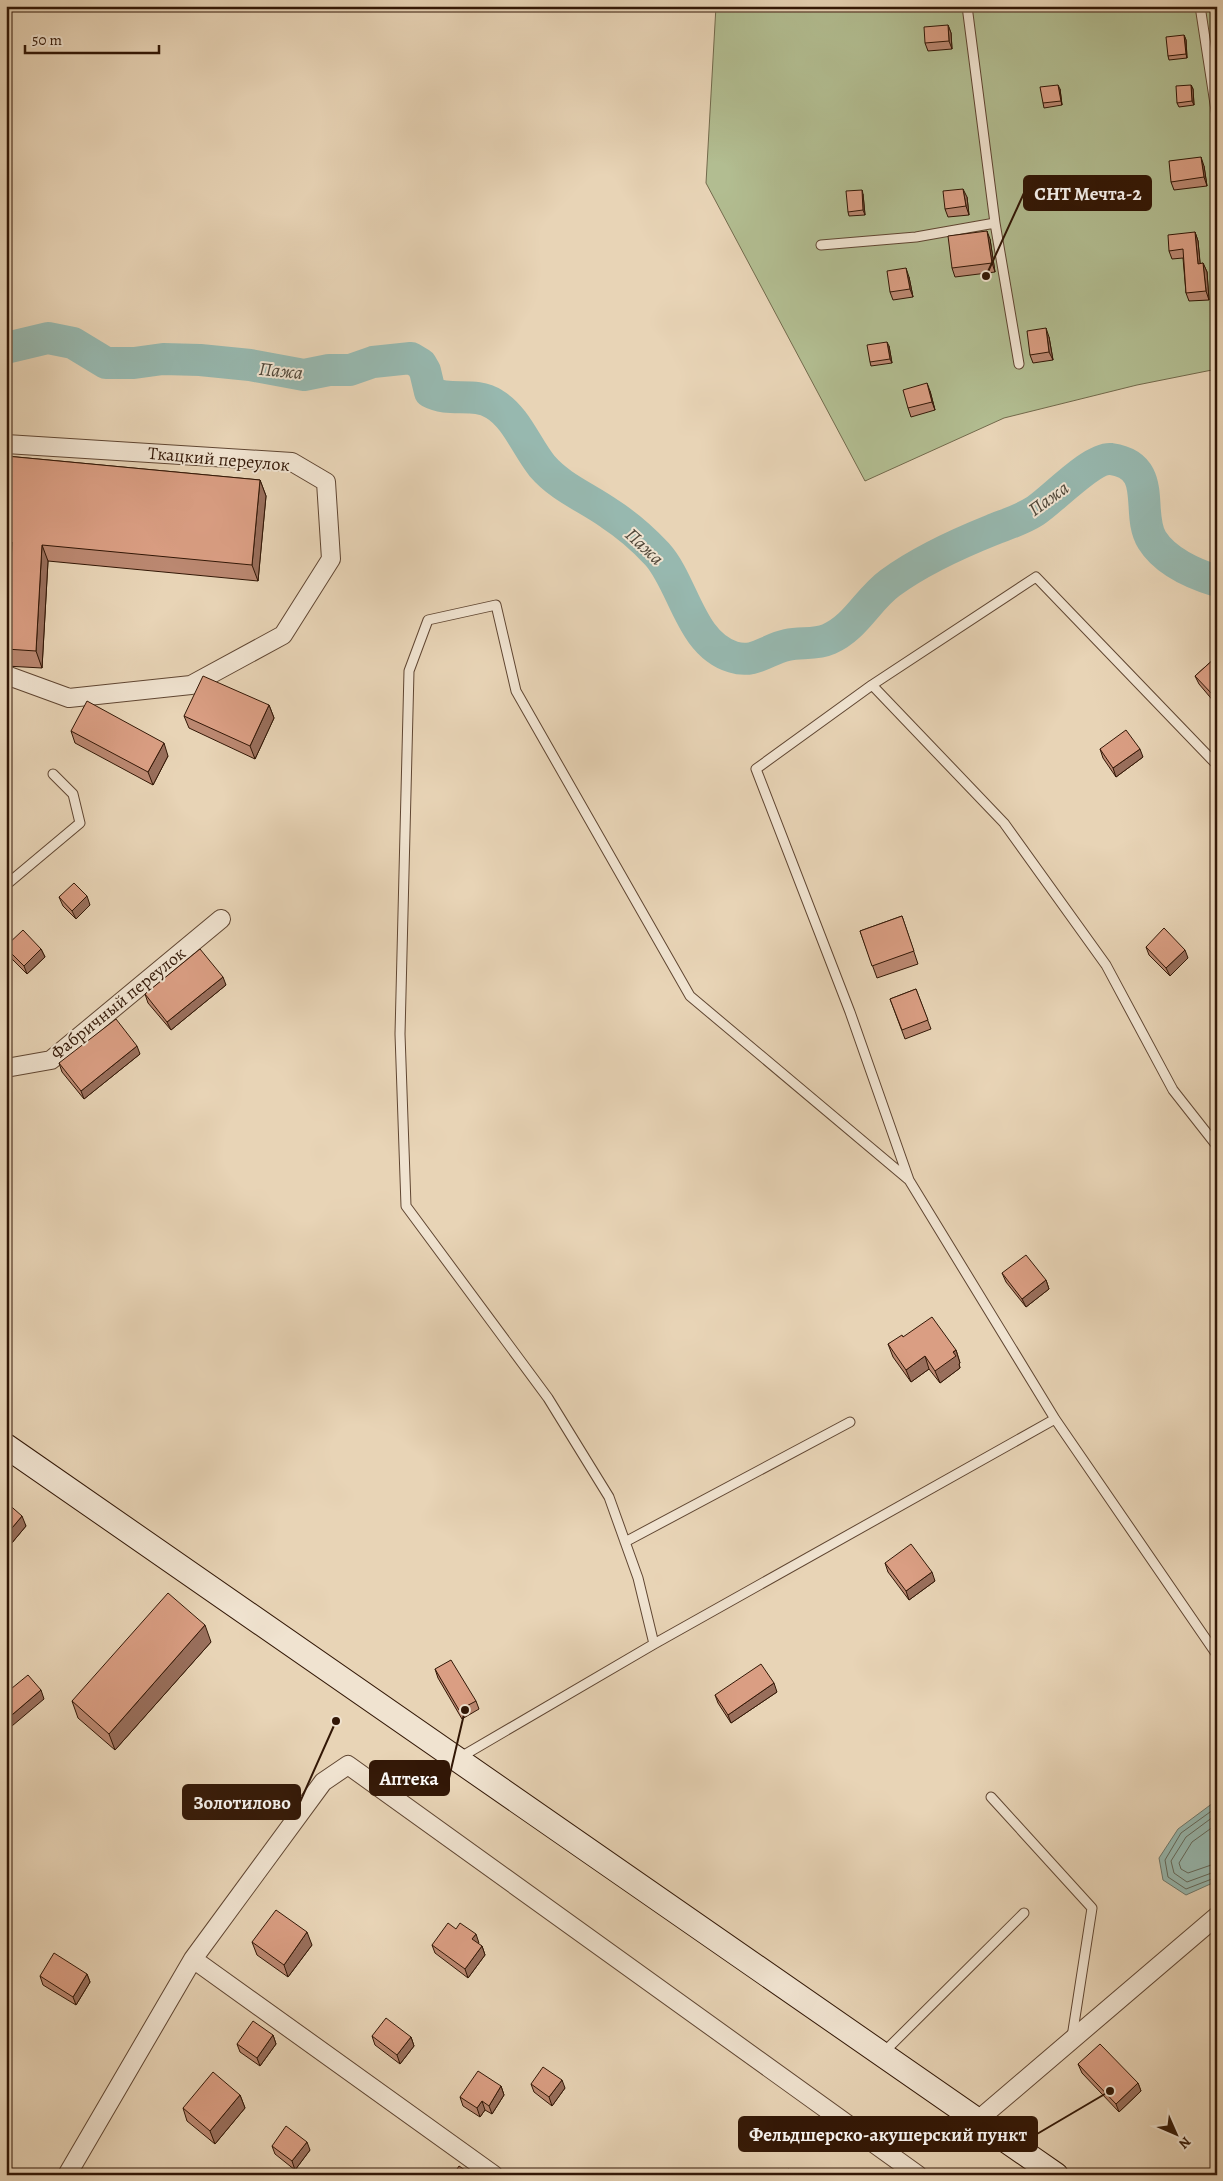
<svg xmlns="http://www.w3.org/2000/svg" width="1223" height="2181" font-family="Alegreya,serif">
<rect width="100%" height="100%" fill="#e8d4b6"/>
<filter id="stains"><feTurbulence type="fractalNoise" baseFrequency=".004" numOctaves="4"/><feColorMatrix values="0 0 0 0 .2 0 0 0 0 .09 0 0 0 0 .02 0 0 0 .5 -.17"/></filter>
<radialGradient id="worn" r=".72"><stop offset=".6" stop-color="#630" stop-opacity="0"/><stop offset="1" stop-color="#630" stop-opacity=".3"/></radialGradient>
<path fill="#b2bd91" stroke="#726a4c" d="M716,6H1217V369L1137,385L1004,418L865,481L706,183Z"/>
<path fill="#97b8af" stroke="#6f786b" d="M1217,1800V1881L1186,1895L1163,1880L1159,1858L1178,1829Z"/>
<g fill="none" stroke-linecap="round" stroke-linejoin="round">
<path stroke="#64685a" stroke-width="1" d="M1217,1807L1181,1833L1165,1860L1168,1877L1186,1889L1217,1877
M1217,1814L1186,1837L1171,1861L1174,1873L1187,1882L1217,1871
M1217,1824L1192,1842L1179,1863L1181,1869L1188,1873L1217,1863"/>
<path stroke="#97b8af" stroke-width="32" d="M6,348L48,338L73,343L106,363H134L163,359L200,360L250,365L304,375L329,370H350L373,362L411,358L421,364L425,371L430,392C450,403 474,391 494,404C516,417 526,446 542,466C561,488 586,497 610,514C627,525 643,539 657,554C684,584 690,644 733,657C755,664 767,649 787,645C801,642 816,645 829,639C856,627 867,600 890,583C920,561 957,544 992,530C1007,524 1021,520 1035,511C1052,500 1092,457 1111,459C1160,466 1135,513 1152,540C1165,561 1194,574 1217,581"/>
<g stroke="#604632" stroke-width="11">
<path id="service" d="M1200,6L1217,117
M995,223L1019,364
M821,245L916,237L995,223L967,6
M872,685L756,769L850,1012L909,1180L1055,1419L1217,1655
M1217,765L1036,577L872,685L1004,823L1106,965L1173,1090L1217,1146
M6,885L80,823L73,794L53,774
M625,1542L850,1422
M654,1644L638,1578L609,1497L548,1398L406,1206L400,1034L409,671L428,620L496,605L516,691L690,996L909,1180
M459,1758L654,1644L1055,1419
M991,1797L1092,1908L1072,2037
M882,2054L1024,1913"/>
</g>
<g stroke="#604632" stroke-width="20">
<path id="minor" d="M6,444L292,462L326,482L331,559L283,635L191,685L69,698L6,675
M6,1068L51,1060L221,919
M193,1959L494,2175
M978,2120L1217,1916
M67,2175L193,1959L323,1782L348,1765L918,2175"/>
</g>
<g stroke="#321706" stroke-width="26">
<path id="secondary" d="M6,1446L1056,2175"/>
</g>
<use href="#service" stroke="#f0e3d0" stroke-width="9"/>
<use href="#minor" stroke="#f0e3d0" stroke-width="18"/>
<use href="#secondary" stroke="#f0e3d0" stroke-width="24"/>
</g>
<path fill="#bb8871" stroke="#321706" d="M948,25L951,33L952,49L928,51L925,43Z
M1184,35L1186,40L1187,58L1169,60L1168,56Z
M1191,85L1193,89L1194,105L1179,107L1177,103Z
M1060,89L1062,105L1044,108L1043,103Z
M1204,166L1207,186L1174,190L1171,182Z
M863,194L865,215L849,216L848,212Z
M967,197L969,215L948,217L945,209Z
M1195,232L1198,241L1200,264L1203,263L1207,272L1209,300L1189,301L1186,293L1183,258L1172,259L1169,251Z
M990,239L995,272L955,277L952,268Z
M909,277L913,297L893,300L890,292Z
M1049,337L1053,360L1033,363L1030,355Z
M889,346L892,363L871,366L870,362Z
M930,391L935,410L911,417L908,408Z
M6,456L260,480L266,496L258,581L48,561L42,668L6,666V586H10L11,558L6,557Z
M1215,658V703L1199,684L1195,676Z
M269,705L274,718L255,759L189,728L184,716Z
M71,731L168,756L153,785L75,743Z
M1100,749L1143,757L1116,777L1103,758Z
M59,897L90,905L76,919L63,906Z
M902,916L918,964L877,978L860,931Z
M6,946L41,949L45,957L27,974L8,955L6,950Z
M1146,947L1188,958L1170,976L1149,955Z
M226,985L171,1030L148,1003L145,994Z
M916,989L931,1029L905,1039L890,999Z
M140,1054L84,1099L62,1072L59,1063Z
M1002,1273L1046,1280L1049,1289L1026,1307L1006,1282Z
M903,1337L956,1350L960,1363L959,1364L960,1368L940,1383L929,1369L911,1382L893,1357L888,1344Z
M6,1502L26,1526L11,1544L6,1541Z
M885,1563L935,1581L909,1600L888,1572Z
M211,1642L115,1750L78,1718L72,1701Z
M435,1669L476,1701L479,1709L462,1719L438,1678Z
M777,1692L731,1723L718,1703L715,1695Z
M252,1942L312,1945L288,1977L257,1955Z
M479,1943L478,1944L482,1946L485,1955L468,1978L435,1953L432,1945Z
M87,1974L90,1982L76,2005L43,1985L40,1976Z
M273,2035L276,2044L260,2066L240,2052L237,2044Z
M372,2036L411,2037L414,2046L400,2064L375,2045Z
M1078,2064L1138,2083L1141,2091L1119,2112L1082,2073Z
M531,2084L565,2088L552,2106L534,2092Z
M501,2086L504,2095L492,2114L485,2110L480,2117L463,2106L460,2097Z
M240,2095L245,2108L215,2144L187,2121L183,2108Z
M272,2146L310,2150L295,2170L275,2154Z"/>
<path fill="#996f5c" stroke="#321706" d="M948,25L951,33L952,49L949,41Z
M1184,35L1186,40L1187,58L1186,54Z
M1058,85L1060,89L1062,105L1061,101Z
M1191,85L1193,89L1194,105L1192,101Z
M1201,157L1204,166L1207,186L1204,177Z
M963,189L967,197L969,215L966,206Z
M862,190L863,194L865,215L863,210Z
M987,231L990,239L995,272L992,263Z
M1195,232L1198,241L1201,272L1198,264Z
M1203,263L1207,272L1209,300L1206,291Z
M906,268L909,277L913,297L910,289Z
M1046,328L1049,337L1053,360L1049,352Z
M887,342L889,346L892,363L890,359Z
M927,383L930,391L935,410L932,402Z
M260,480L266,496L258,581L252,565Z
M42,545L48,561L42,668L36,651Z
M1217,690V701L1215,703L1212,694Z
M269,705L274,718L255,759L250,746Z
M164,743L168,756L153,785L148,772Z
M1140,749L1143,757L1116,777L1113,768Z
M87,896L90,905L76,919L72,911Z
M41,949L45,957L27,974L24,966Z
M1185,950L1188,958L1170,976L1166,968Z
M223,977L226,985L171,1030L167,1022Z
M137,1046L140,1054L84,1099L81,1091Z
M1046,1280L1049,1289L1026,1307L1022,1299Z
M956,1350L960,1363L959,1364L960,1368L940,1383L935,1371Z
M925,1356L929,1369L911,1382L906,1370Z
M22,1516L26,1526L11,1544L7,1534Z
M932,1572L935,1581L909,1600L906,1591Z
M6,1586L9,1595L6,1599Z
M205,1625L211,1642L115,1750L109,1734Z
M774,1683L777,1692L731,1723L728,1715Z
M41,1690L44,1699L6,1731V1720Z
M307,1932L312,1945L288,1977L284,1965Z
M476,1934L479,1943L475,1948L472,1939Z
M482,1946L485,1955L468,1978L465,1969Z
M87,1974L90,1982L76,2005L73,1997Z
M273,2035L276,2044L260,2066L257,2058Z
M411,2037L414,2046L400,2064L397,2055Z
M562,2080L565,2088L552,2106L549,2097Z
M1138,2083L1141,2091L1119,2112L1116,2104Z
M501,2086L504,2095L492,2114L489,2106Z
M240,2095L245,2108L215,2144L210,2131Z
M482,2101L485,2110L480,2117L477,2108Z
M307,2142L310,2150L295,2170L292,2161Z"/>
<path fill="#da9e83" stroke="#321706" d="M948,25L949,41L925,43L924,27Z
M1184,35L1186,54L1168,56L1166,37Z
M1058,85L1061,101L1043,103L1040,87Z
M1191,85L1192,101L1177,103L1176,86Z
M1201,157L1204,177L1171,182L1169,161Z
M963,189L966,206L945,209L943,191Z
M862,190L863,210L848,212L846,191Z
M987,231L992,263L952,268L948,236Z
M1195,232L1198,264L1203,263L1206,291L1186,293L1183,249L1169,251L1168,235Z
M906,268L910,289L890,292L887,271Z
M1046,328L1049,352L1030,355L1027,331Z
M887,342L890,359L870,362L867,345Z
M927,383L932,402L908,408L903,390Z
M6,456L260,480L252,565L42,545L36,651L6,649V586H10L12,542L6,541Z
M1215,658L1217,659V690L1212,694L1195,676Z
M203,676L269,705L250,746L184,716Z
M87,701L164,743L148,772L71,731Z
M1126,730L1140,749L1113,768L1100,749Z
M74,883L87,896L72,911L59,897Z
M902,916L914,951L872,966L860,931Z
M1164,928L1185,950L1166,968L1146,947Z
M23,930L41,949L24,966L6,948V946Z
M200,949L223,977L167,1022L145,994Z
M916,989L928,1020L902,1030L890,999Z
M116,1019L137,1046L81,1091L59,1063Z
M1026,1255L1046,1280L1022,1299L1002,1273Z
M932,1317L956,1350L953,1352L956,1356L935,1371L925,1356L906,1370L888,1344L902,1335L903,1337Z
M6,1502L22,1516L7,1534L6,1533Z
M911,1544L932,1572L906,1591L885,1563Z
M168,1593L205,1625L109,1734L72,1701Z
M451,1660L476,1701L459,1710L435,1669Z
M761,1664L774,1683L728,1715L715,1695Z
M28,1675L41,1690L6,1720V1693Z
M276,1910L307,1932L284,1965L252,1942Z
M448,1923L456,1929L460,1923L476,1934L472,1939L482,1946L465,1969L432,1945Z
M54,1953L87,1974L73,1997L40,1976Z
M386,2018L411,2037L397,2055L372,2036Z
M253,2021L273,2035L257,2058L237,2044Z
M1100,2044L1138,2083L1116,2104L1078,2064Z
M543,2067L562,2080L549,2097L531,2084Z
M478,2071L501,2086L489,2106L482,2101L477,2108L460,2097Z
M213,2072L240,2095L210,2131L183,2108Z
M286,2126L307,2142L292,2161L272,2146Z
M459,2166L472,2175H453Z
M788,2169L796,2175H784Z"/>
<g text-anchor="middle" stroke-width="4" stroke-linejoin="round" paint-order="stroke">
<g font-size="18" fill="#321706" stroke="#f0e3d0">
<text transform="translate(219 459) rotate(5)" y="6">Ткацкий переулок</text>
<text transform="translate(118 1003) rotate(-39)" y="6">Фабричный переулок</text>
</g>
<g font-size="19" font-style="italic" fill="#504739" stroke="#f0e3d0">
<text transform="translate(281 370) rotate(6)" y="7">Пажа</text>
<text transform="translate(1048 498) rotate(-36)" y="7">Пажа</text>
<text transform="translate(645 546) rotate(43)" y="7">Пажа</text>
</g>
</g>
<path fill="none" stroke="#321706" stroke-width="2" d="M986 276L1024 193M465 1710L449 1778M336 1721L300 1802M1110 2091L1037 2134"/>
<g fill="#321706" stroke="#f0e3d0" stroke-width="2">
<circle cx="986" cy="276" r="5"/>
<circle cx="465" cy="1710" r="5"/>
<circle cx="336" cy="1721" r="5"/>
<circle cx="1110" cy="2091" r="5"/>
</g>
<g fill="#321706" stroke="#321706" stroke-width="2">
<rect x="1024" y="176" width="127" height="34" rx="5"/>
<rect x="370" y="1761" width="79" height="34" rx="5"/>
<rect x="183" y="1785" width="117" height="34" rx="5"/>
<rect x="739" y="2117" width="298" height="34" rx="5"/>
</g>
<g font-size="19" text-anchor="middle" font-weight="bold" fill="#fff">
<text x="1088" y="200">СНТ Мечта-2</text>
<text x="409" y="1785">Аптека</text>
<text x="242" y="1809">Золотилово</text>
<text x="888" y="2141">Фельдшерско-акушерский пункт</text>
</g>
<rect width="1223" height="2181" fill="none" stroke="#e8d4b6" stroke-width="25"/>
<rect x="8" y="8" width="1208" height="2166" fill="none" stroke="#321706" stroke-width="2.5"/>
<rect x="12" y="12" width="1198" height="2156" fill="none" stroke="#321706"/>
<g transform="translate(1176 2134) rotate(135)" stroke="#f0e3d0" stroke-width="4" paint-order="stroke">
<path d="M0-4L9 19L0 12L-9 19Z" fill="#321706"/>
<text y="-8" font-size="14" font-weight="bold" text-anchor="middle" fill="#321706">N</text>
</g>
<path d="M25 45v8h134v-8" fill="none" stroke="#321706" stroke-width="2.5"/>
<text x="32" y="45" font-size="15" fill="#321706" stroke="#f0e3d0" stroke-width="4" paint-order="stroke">50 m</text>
<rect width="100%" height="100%" filter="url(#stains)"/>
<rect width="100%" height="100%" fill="url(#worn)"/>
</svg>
